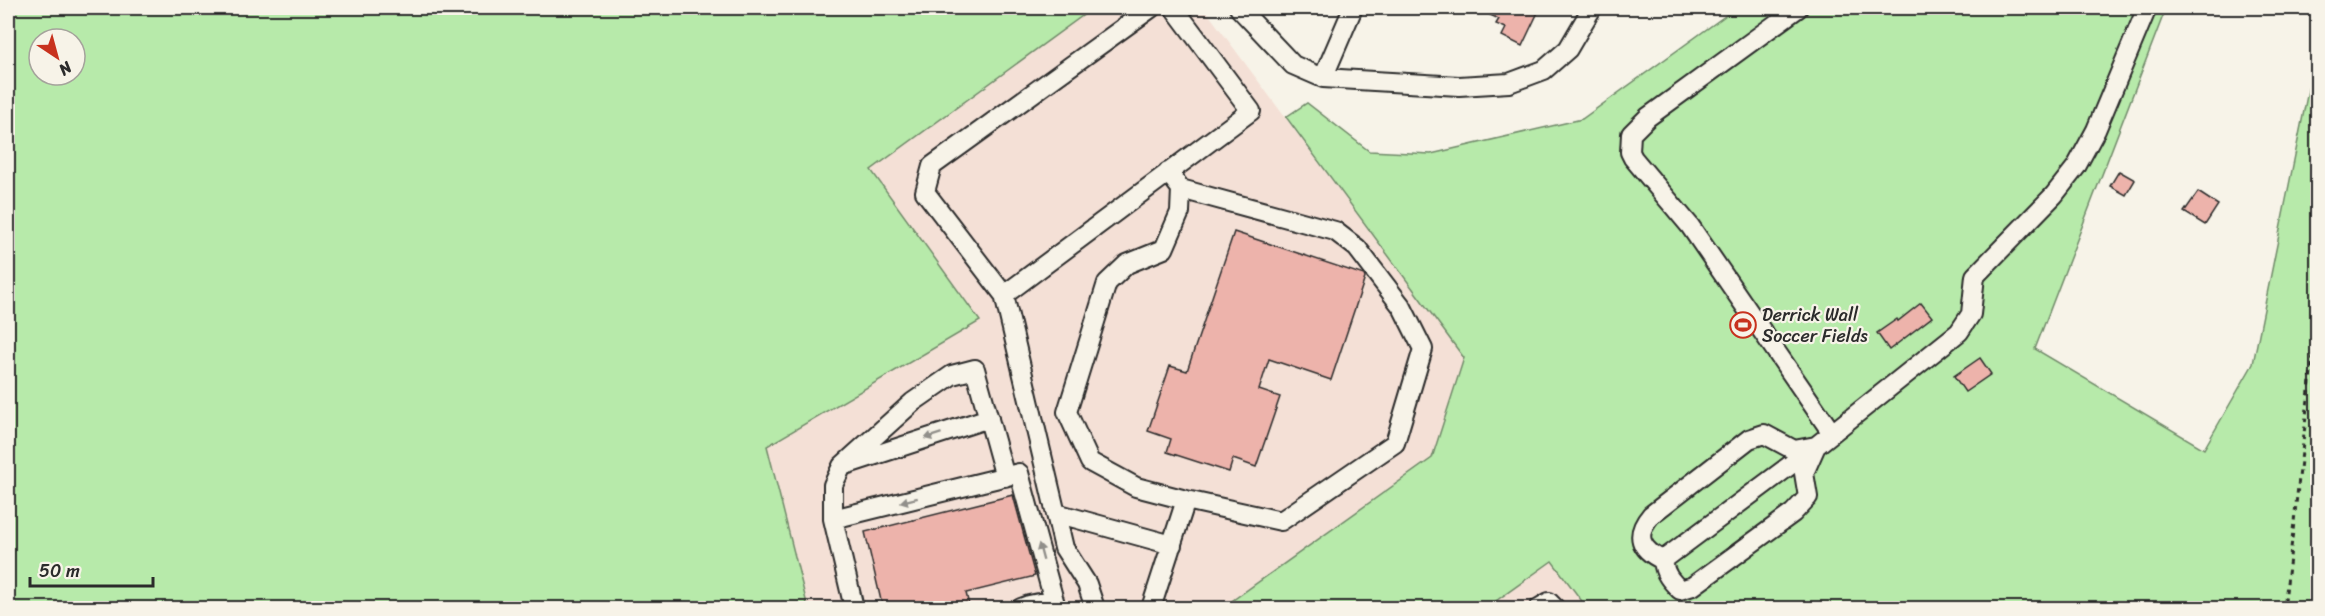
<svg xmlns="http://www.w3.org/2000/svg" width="2325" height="616" font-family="Sriracha,sans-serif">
<rect width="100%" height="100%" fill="#f7f3e8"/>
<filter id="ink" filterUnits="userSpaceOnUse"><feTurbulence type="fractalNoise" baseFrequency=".0167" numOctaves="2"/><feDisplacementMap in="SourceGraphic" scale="12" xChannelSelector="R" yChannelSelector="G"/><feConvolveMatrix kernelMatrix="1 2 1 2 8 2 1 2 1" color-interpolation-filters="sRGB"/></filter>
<g filter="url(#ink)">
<path fill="#f4e0d6" d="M1093,8H1204L1464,358L1432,458L1222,608H808L767,446L980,321L871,170Z
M1552,561L1587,608H1486Z"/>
<path fill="#b7eaaa" stroke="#718a6a" stroke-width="1.5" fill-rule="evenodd" d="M8,8H1093L871,170L980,321L767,446L808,608H8ZM39,39H75V75H39Z
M1736,8H2166L2035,349L2204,449L2253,364L2317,46V608H1587L1552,561L1486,608H1222L1432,458L1464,358L1286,117L1307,103L1369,151L1431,154L1582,119Z"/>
<path fill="#edb3ab" stroke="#2b2b2b" stroke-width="1.5" d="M1475,8H1540L1522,46L1502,36L1506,28L1496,24L1499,19Z
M2119,171L2135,180L2126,195L2110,186Z
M2198,192L2218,205L2205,225L2184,212Z
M1234,232L1364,275L1365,278L1331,380L1269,359L1259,390L1280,397L1256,467L1233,459L1229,472L1167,452L1171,439L1148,431L1170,366L1187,371Z
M1921,303L1932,317L1889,350L1877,333L1897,319L1898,321Z
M1980,358L1991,374L1965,392L1954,376Z
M1013,495L1035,576L966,593L970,609H883L865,532Z"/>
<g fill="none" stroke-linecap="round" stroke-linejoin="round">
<g stroke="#2b2b2b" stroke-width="22">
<path id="minor" d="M1239,8L1293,65L1323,78L1459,86L1509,83L1544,70L1568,49L1592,8
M1798,8L1648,117L1631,134L1630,152L1633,158L1690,226L1832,433
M1323,78L1353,8
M1181,189L1180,212L1164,249L1127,264L1107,283L1067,412L1090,462L1136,487L1186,500
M1004,295L1251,111L1174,8
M1764,434L1794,450L1816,446L1804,473L1808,497L1793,513L1693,586L1680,590C1671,581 1664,574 1663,560C1640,550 1634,535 1651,515L1749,439Z
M842,466L913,402L952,375L975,369L1005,477
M1056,513L1172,545
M833,519V485L842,466L989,418
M1663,560L1816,446L1959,332L1971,314L1975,276L2054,195L2076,167L2096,130L2147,8
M854,608L833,519L1019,473L1056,608
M1021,608L1029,605L1054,600
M1095,608L1087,584L1064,548L1004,295L925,192L932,166L1151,8
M1151,608L1186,500L1281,521L1395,443L1423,349L1402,307L1357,248L1335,231L1181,189L1168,172
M1539,608L1549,602L1555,608"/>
</g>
<path stroke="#2b2b2b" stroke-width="3" stroke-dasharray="4.5 4.5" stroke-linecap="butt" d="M2285,601L2318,311"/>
<use href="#minor" stroke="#f7f3e8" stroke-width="18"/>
</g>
<defs><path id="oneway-solid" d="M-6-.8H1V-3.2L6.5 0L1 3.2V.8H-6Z" transform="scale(1.5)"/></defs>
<g fill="#918f8a">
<use href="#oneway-solid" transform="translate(933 436) rotate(162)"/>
<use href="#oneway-solid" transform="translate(909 500) rotate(166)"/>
<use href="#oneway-solid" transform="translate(1041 552) rotate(-105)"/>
</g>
</g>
<defs>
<g id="stadium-ring" transform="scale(1.35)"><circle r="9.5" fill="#f7f3e8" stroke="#c8321e" stroke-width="1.5"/><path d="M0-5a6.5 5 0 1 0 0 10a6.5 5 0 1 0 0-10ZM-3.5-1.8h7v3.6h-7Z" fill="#c8321e"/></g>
</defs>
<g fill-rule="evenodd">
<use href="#stadium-ring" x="1743" y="325"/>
</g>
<g text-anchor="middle" stroke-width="4.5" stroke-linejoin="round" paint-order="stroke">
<g font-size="18" fill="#2b2b2b" stroke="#f7f3e8" text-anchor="start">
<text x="1762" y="321">Derrick Wall<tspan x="1762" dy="21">Soccer Fields</tspan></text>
</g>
</g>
<rect width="2325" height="616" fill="none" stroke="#f7f3e8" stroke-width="30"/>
<rect x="15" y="15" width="2295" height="586" fill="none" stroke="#2b2b2b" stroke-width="2" filter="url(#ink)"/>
<g transform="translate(57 57) rotate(144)"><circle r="28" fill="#f7f3e8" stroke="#a5a39c" stroke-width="1.5"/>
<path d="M0-4.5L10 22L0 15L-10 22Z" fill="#c8321e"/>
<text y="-9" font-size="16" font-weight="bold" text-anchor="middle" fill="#2b2b2b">N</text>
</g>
<path d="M30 577v9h123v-9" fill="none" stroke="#2b2b2b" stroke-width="3"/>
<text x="39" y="577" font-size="18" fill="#2b2b2b" stroke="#f7f3e8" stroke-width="4.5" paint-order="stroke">50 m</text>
</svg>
